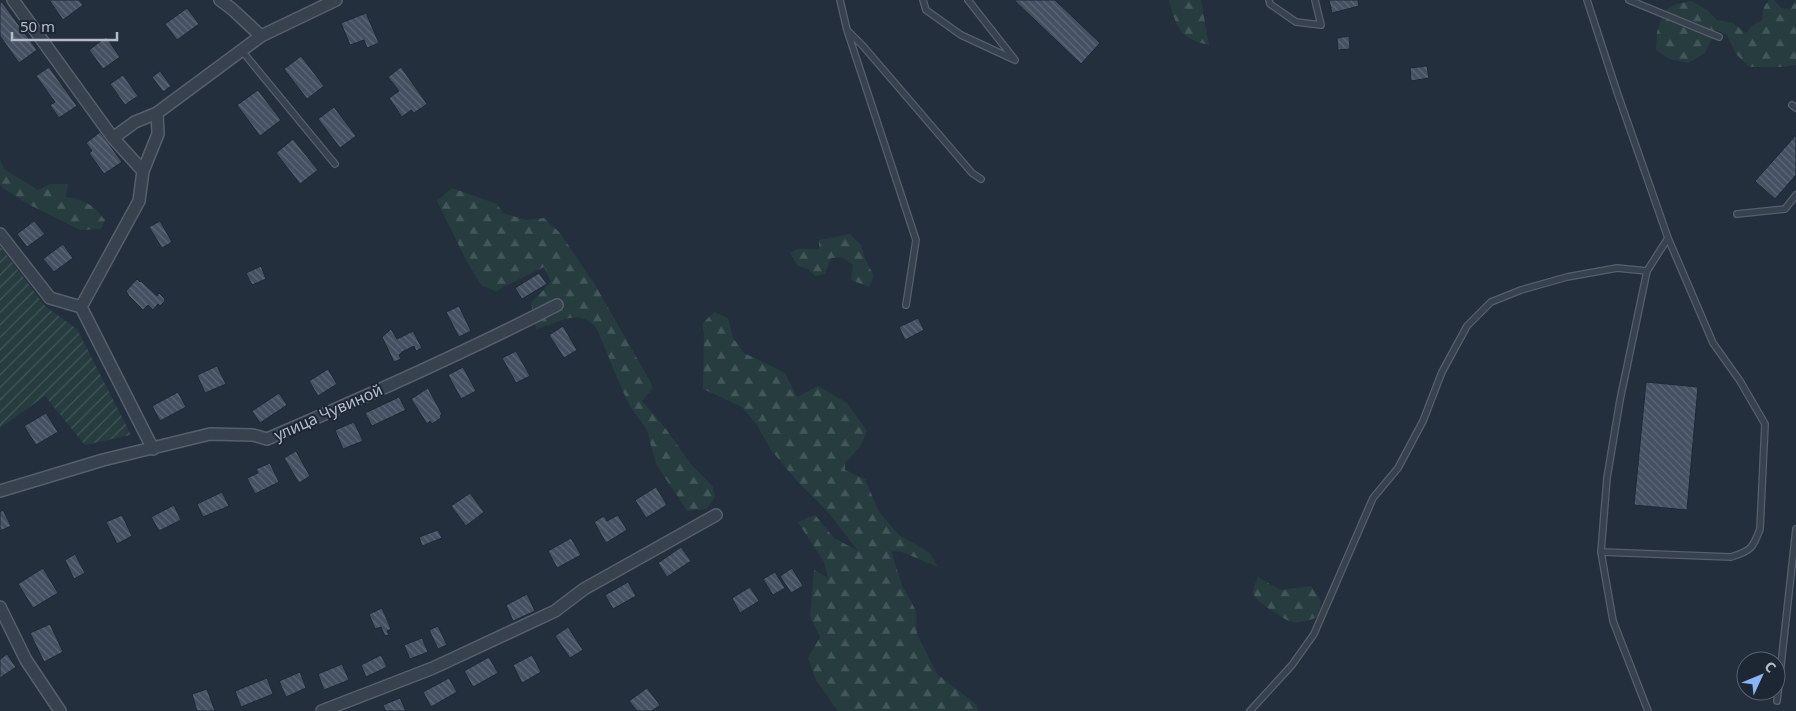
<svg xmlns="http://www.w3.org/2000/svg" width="1796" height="711" font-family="'Noto Sans',sans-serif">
<defs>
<pattern id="forest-firs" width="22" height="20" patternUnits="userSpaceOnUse" patternTransform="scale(1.25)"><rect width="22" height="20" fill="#263c3f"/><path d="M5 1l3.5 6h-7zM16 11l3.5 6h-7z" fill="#435659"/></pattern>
<pattern id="garden-furrows" width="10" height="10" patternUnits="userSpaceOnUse" patternTransform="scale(1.25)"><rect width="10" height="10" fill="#263c3f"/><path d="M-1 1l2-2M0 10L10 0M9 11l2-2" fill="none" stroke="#435659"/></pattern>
<pattern id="building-back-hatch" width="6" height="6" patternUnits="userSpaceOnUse" patternTransform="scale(1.25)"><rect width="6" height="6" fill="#455162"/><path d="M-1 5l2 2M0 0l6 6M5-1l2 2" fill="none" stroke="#5d6877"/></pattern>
</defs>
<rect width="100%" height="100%" fill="#242f3e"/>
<path fill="url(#forest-firs)" d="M1169,0H1201L1209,45C1180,39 1176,27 1169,0Z
M1769,0H1774L1781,8L1791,9L1796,0V65L1780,67H1749L1736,54L1727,35L1716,30L1705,53L1688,63L1669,59L1656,50L1657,32L1664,11L1676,4L1692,1L1707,10L1717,20L1733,23L1746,33L1752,26L1762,20L1764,7Z
M0,159L4,169L38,190L50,184H68L66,197C86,200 92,204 105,220L101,229L80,230L28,204L3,188L0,184Z
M452,188L497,204L503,213L526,220L544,218L560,233L594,283L650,381L653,388L642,401L666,429L690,463L713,487L715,497L707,509L687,511L656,464L647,430L630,406L621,387L596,327C577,307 558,324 536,329L531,303L551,282L544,267L496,291L482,286L467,262L437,201Z
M850,234L861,245L864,257L874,276L869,287L851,280L853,265L842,257L831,258L825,274L815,276L808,269L798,266L790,253L797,249H819V240Z
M714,312L728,318L733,338L744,353L785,373L797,397L818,386L847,403L867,431L860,447L845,463V470L865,479L879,512L899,535L930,553L938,567L902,552L891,551L902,585L916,611L917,634L937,674L977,705L978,711H838L816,680L808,658L820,637L810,616L814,570L828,578L824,562L798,522L815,515L834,538L858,551L828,512L798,482L771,450L757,425L742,407L703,389L704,333L702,324Z
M1258,577L1280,590L1311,586L1321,601L1319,617C1312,619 1299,624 1292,622C1284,620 1253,600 1253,592C1253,588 1256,582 1258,577Z"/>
<path fill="url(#garden-furrows)" d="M0,246L45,306L77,329L131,435L85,445L45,396L0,428Z"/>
<path fill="url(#building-back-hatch)" stroke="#1f2835" d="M49,0H79L83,5L63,20Z
M1014,0H1055L1100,43L1081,64Z
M1329,0H1358L1359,6L1332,13Z
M2,2L37,50L19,63L0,36V3Z
M187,8L199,24L177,40L165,24Z
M366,13L379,43L367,48L364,40L350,45L341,23Z
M1349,36L1350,49L1338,50L1337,38Z
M106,37L120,57L103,69L89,50Z
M301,56L324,86L307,99L284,69Z
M1427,66L1429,78L1411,81L1410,68Z
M49,67L77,106L59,118L50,105L55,102L36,76Z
M401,67L427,104L414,113L411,110L402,117L389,98L399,91L388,77Z
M160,71L171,86L163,92L152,77Z
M123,75L138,96L125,105L110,84Z
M258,90L281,120L260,136L237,105Z
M334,107L356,136L340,148L318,119Z
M100,132L122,162L104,174L89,153L92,151L86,143Z
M1796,135V175L1775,199L1755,181Z
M293,139L318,170L300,184L276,153Z
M34,221L45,234L27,247L17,234Z
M160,221L172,242L162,248L149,227Z
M63,244L73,258L54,272L43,259Z
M261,266L266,279L252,285L246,273Z
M539,273L547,284L522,299L515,288Z
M137,279L140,282L141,281L157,296L159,293L164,298L165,301L160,306L158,304L153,310L148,305L143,310L128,295V294L126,291Z
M459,306L471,331L459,337L446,312Z
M918,318L924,330L905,340L899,327Z
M563,326L577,350L564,358L549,335Z
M391,329L397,339L413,331L422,348L416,351L414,346L402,352L399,355L401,359L394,362L382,337Z
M516,351L530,376L516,383L502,358Z
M217,366L226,384L205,393L197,375Z
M463,367L476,391L461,399L448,375Z
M328,369L337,384L318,396L309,381Z
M1646,382L1698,387L1687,510L1634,505Z
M428,388L442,414L440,416L441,418L432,424L430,421L427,424L411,399Z
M178,392L186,407L160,421L152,406Z
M279,393L287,405L260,423L252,411Z
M399,397L406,410L372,426L365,413Z
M46,413L58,432L36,445L24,426Z
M354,422L363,441L343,449L335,430Z
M296,451L310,476L299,483L284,458Z
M270,463L279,482L255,494L247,478L258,473L256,469Z
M656,487L667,505L646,518L635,500Z
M222,492L229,506L203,517L197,504Z
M470,493L484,512L466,526L451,506Z
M174,505L181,520L159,531L151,517Z
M3,510L11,526L0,531V512Z
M122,515L132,536L117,544L106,522Z
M618,515L627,530L606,543L594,522L604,516L607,521Z
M438,530L442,538L422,546L419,537Z
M571,538L581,555L557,568L548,551Z
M681,547L691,561L667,577L658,563Z
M75,554L85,573L74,579L65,560Z
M43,568L58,593L33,608L18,584Z
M792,568L803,586L791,593L780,576Z
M775,572L785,588L773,595L763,579Z
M628,582L636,596L613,609L605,595Z
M750,587L759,601L740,613L732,598Z
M527,594L535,611L513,621L506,605Z
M382,608L391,629L387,631L389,635L385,636L381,627L375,629L369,614Z
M50,624L63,652L44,662L30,633Z
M438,626L447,645L438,649L429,630Z
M568,627L583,650L570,658L555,636Z
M422,638L428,652L410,659L404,645Z
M7,654L16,667L0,678V659Z
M381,655L387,667L366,677L361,665Z
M532,655L541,672L522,683L513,665Z
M489,657L498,673L473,687L464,671Z
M342,664L349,680L324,690L318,674Z
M300,672L306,688L286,697L279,681Z
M267,678L273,694L241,707L235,691Z
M449,678L457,692L431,707L423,692Z
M647,688L660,705L652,711H637L629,701Z
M207,689L215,711H197L192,694Z
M400,698L406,711H386L383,705Z"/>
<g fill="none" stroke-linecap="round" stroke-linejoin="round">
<g stroke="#565f6c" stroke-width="8">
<path id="lane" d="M840,0L847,30L916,240L906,305
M923,0L926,10L961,35L1015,60L968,0
M1269,0L1270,4L1296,22L1321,25L1315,0
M1587,0L1617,92L1668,238L1713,343L1740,381L1765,424L1760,529C1753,548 1751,551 1731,557L1601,552
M1629,0L1719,37
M848,31L863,46L972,173L981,179
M242,51L335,164
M1792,105L1796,108
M1737,214L1785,209L1796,195
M1777,701L1796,529
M1250,711L1292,665L1314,634L1373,498L1398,468L1423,421L1442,372L1467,326L1491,302L1521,290L1567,277L1617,268L1647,271
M1648,711L1613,621L1601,552L1607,478L1620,400L1647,271L1668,238"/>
</g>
<g stroke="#565f6c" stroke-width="14">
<path id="street" d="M13,0L113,138L143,171
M220,0L232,9L261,36
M113,138L135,122L157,113
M0,234L50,298L81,307L153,449
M81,307L139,201L143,171L158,134L157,113L261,36L336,0
M0,491L103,460L210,434L253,435L267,439C365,397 462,354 557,305
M0,607L26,660L60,711
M322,711L433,668L555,611L584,589L716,515"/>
</g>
<use href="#lane" stroke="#38414e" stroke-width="5.5"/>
<use href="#street" stroke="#38414e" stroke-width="11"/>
</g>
<g text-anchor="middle" stroke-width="4" stroke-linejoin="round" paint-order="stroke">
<g font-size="16" fill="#b4bcc9" stroke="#1d2633">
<text transform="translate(328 412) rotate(-24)" y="6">улица Чувиной</text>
</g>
</g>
<g transform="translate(1761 676) rotate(46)"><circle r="24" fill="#1d2633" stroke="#59626f"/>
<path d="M0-4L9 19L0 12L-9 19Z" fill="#8ab4f8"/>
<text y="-8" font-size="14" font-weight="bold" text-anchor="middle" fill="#b4bcc9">С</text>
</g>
<path d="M12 32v8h105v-8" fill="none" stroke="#b4bcc9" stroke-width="2.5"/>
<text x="20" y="32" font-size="15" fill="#b4bcc9" stroke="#1d2633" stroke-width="4" paint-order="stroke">50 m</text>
</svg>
